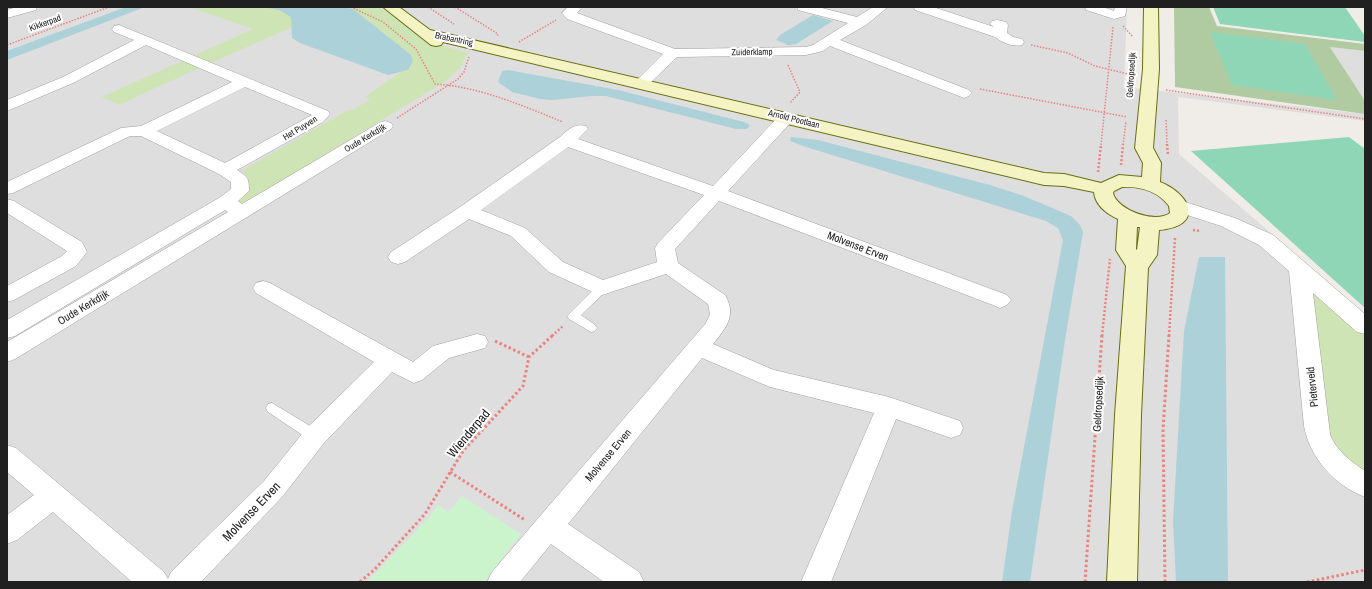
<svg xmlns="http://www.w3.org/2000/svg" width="1372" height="589" font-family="'Archivo Narrow',sans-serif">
<rect width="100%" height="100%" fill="#f0ede8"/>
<path fill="#dedede" d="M7,7H1127L1124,87L1365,114V121L1178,97L1179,154L1365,314V582H7Z
M1330,47L1365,51V101Z"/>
<path fill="#cee4b4" d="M189,7H262L279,10L292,17V27C234,53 176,78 119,105L102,97L253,29Z
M341,7H378L415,29L429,42L469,53L466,56L461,67L446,81L241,205L231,199L250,186L243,170L348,110L350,111L370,100L365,97L399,73L408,70L353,9Z
M1315,292L1365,334V476L1334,445L1327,423L1309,293Z"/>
<path fill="#b0cba1" d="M1174,7H1209L1217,26L1365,44V51L1330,47L1365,101V114L1175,87Z"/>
<path fill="#cbf4cc" d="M462,496L521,534L484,582H367L429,517L438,505L448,512Z"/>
<path fill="#8fd6b7" d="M1213,7H1345L1365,36V42L1220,24Z
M1210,32L1305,44L1337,100L1232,85Z
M1349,137L1365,149V308L1191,151Z"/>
<path fill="#add1d8" d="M126,7H145L7,60V51Z
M262,7H341L353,9L411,55L413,61L408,70L388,75L300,43L292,38L291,17L279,10Z
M813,15L833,21L796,44L788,45L776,40L780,35Z
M508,70L618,90L744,122L750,125L747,129H736L606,96H592L552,100L540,99L512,92L498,82L502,71Z
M791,137L818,140L990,185L1024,196L1071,216L1080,225L1083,232L1065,340L1030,582H1002L1012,511L1063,240L1058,228L1046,221L806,147L790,141Z
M1199,257H1225L1228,582H1176L1173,521L1184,331Z"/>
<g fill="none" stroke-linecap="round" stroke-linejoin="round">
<g stroke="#a1a1a1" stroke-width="1">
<path id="lane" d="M602,284L606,285L607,288L606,291L581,315L595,325L597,328L595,331L591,332L569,319L567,316L598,285Z
M272,403L320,432L322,436L320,440L315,442L310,440L268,412L266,408L268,404Z"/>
</g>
<g stroke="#a1a1a1" stroke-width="1">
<path id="street" d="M17,7H37L36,10L7,18V10Z
M568,7H582L577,13L675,49L806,47L813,45L848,23L798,10L797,7H818L857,17L873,7H888L866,25L840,40L969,90L972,93L969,96L964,98L959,96L830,46L823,51L806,55L677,57L647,86L642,88L637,86L634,83L663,54L567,19L562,13Z
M914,7H933L994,27L990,24L992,21L997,20L1006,22L1008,25L1007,33L1013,37L1022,39L1024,42L1022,45C1012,47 1003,43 995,37L915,10Z
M1085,7H1103L1114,11L1115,7H1127L1125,16L1114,19L1086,10Z
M119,25L328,111L330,114L323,122L237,170C248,177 249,178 249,191L238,201L242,204L379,123L385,121L391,123L393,126L391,129L15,359L7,362V342L228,212L225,210L15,336L7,338V320L219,198L231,189V182L219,174L141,136H130L13,193L7,194V182L121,128L141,126L232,82L146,45L73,83L7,111V100L63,77L134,40L114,32L112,29L114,26ZM245,87L312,115L225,163L157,131Z
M787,112L793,114L795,117L793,120L728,191L1007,295L1011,300L1007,305L1000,308L993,305L719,201L675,249L678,263L725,295C737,315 726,328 713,344L774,370L889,397L960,421L963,428L960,435L951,438L896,419L831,582H801L874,413L770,387L702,358L568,524L639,572L644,582H604L551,544L520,582H487L492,572L706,323L710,314L708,304L666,274L602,295L595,293L549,272L511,236L469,219L405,262L398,264L391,262L388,257L391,252L460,207L560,137C568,130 574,123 586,126L588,129L578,139L713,186L781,114ZM568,147L704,195L658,243L655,248L657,262L603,280L563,262L525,228L481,210Z
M7,199L14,201L82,242L87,252L76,266L14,300L7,302V286L62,256L67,251L7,213Z
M1179,200L1235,218L1273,235L1365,314V334L1357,332L1313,293L1330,434C1335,450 1352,462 1365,471V497C1334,485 1310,458 1304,426L1289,271L1259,245L1221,226L1172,210L1170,206L1172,202Z
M263,281L270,283L413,362L433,346L477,334L485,336L488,342L485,348L449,358L422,380L414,383L392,372L324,443L282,497L201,582H132L53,512L17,540L7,544V515L34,495L7,472V445L16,448L164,572L168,579L171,572L264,481L306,429L374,362L256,293L253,288L256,283Z"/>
</g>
<g stroke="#696e11" stroke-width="2">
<path id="secondary" d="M383,7H399L430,30L1044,173L1064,174L1101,183L1119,175L1142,177L1143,163L1135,148L1143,69L1144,7H1158L1159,69L1153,148L1161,163L1160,182C1192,195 1204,226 1159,230L1157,255L1148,268L1141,415L1137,582H1107L1115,415L1126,266L1116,250L1118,219C1107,214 1095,205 1094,192L1064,186L1044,185L443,42L441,45L436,46L431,45ZM1122,187C1140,186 1158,191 1169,206L1170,213C1155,224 1117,210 1113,193L1114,191ZM1137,227H1140L1137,250L1136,249Z"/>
</g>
<path stroke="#eb837e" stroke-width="1.5" stroke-dasharray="1.5 1.5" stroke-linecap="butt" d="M351,7L383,22L416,49L435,84C480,87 521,105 563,122
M428,7L454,24
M455,7L498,34L497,37
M1123,26L1133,37
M519,42L556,20
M7,45L109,7
M1031,45L1068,53L1095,66L1132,75
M788,65L800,92L790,103
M980,89L1127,117
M1166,90L1365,119
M397,118L458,79L464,72L469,57
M1166,120L1167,145
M1101,145L1113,27
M1123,145L1126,121"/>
<path stroke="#eb837e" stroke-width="2.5" stroke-dasharray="2 2" stroke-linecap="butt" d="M1167,144L1168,155
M1121,165L1123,144
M1098,172L1101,144
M1193,230L1201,231
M552,336L563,326
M1102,336L1110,259
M1169,336L1175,238"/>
<path stroke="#eb837e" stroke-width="3" stroke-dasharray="2.5 2.5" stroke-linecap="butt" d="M495,341L529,357
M450,472L525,520
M360,582L375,569L425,514L463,451L523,386L529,357L553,335
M1085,582L1102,335
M1165,582L1163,430L1169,335
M1307,582L1365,570"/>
<use href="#lane" fill="#fff" fill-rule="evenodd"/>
<use href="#street" fill="#fff" fill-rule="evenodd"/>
<use href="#secondary" fill="#f3f3c3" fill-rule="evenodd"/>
</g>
<g text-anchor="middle" stroke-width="4" stroke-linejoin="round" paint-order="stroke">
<g font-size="9" fill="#202020" stroke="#fff">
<text transform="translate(45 23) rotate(-20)" y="3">Kikkerpad</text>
<text transform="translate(454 39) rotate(12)" y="3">Brabantring</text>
<text transform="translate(752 52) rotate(-1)" y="3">Zuiderklamp</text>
<text transform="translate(1131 75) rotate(-86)" y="3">Geldropsedijk</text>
<text transform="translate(794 119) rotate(14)" y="3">Arnold Pootlaan</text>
<text transform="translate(300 128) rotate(-31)" y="3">Het Puyven</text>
<text transform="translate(365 138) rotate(-31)" y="3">Oude Kerkdijk</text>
</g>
<g font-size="11" fill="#202020" stroke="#fff">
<text transform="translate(858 246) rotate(21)" y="4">Molvense Erven</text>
<text transform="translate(83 307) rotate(-31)" y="4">Oude Kerkdijk</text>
<text transform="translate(1312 387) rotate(-96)" y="4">Pieterveld</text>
<text transform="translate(1098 404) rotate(-87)" y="4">Geldropsedijk</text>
<text transform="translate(608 455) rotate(-50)" y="4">Molvense Erven</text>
</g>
<g font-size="13" fill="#202020" stroke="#fff">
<text transform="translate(468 433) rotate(-50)" y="5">Wienderpad</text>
<text transform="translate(251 511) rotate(-46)" y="5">Molvense Erven</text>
</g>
</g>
<rect width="1372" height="589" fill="none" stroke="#202020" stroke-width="16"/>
</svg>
